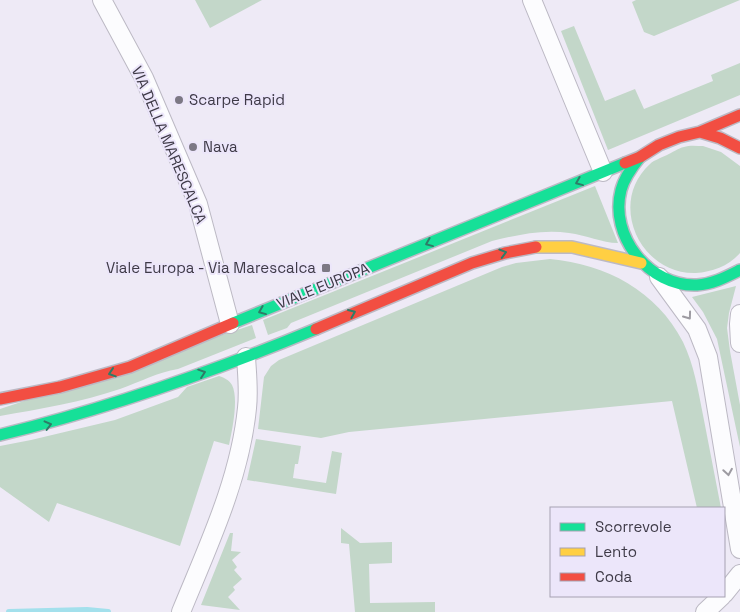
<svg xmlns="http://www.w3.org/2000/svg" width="740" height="612" font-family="'Space Grotesk',sans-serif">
<rect width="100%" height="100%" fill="#eeeaf6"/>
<path fill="#c3d7c9" d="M195,0H262L210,28Z
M636,0H740L654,36L644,32L632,2Z
M574,26L605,101L635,89L644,109L713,81L711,75L740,63V95L608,150L561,31Z
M703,146L721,152L740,166V253C729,266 712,272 696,273C640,275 607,203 650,164C654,160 661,158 667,155C672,153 678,148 684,147C689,145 697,146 703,146Z
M595,186L618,243C602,243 586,235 569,233C543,229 517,235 492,241L291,323L287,328L268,335L263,320Z
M550,259C606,264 657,291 683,342C694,365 698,390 703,415C709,446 715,477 721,508H697L672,401L349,432L321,438L258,429L264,377L271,366L279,360L502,267L516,263Z
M736,286L729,313L727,328L730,351L740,405V447L717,339L703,312L692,297Z
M252,325L256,338L178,369C158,372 140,382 120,389C82,402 40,409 0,416V409Z
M219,376C225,378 229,380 232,385C239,399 232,431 229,445L214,441L180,546L57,503L49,522L0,487V446L31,440L115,420L178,397L187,387Z
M256,439L301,446L298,464H295L293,478L326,483L332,451L342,453L336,494L247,480Z
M341,528L360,543L392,542V563L369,564L370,603L435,602V612H355L349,544L341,543Z
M230,533H233L231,551L241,552L232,560L237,567L234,570L242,579L233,587L235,590L228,597L240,610L201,605Z"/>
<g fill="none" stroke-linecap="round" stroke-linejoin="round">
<path stroke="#a3e0ec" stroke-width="6" d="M9,612L87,610L108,612"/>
<g stroke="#bcb9c4" stroke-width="20">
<path id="street" d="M102,0L144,78L198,204L230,324
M532,0L603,172
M659,277L697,329L708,357L740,549
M740,314L739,324L740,343
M724,594L740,574
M181,612C208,546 240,479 247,408C249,391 247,374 246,357
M705,612L722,596"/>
</g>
<g stroke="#bcb9c4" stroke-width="14">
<path id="fast" d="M640,157C632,167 624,178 621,190C609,236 649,287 697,285C713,284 726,277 740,270
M233,323L625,163
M0,435C110,408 212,372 316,329"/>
</g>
<g stroke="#bcb9c4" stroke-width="14">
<path id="slow" d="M536,247H572L641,263"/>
</g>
<g stroke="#bcb9c4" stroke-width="14">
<path id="jam" d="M700,132L720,138L740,148
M625,163L640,157L659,145L679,137L700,132L740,115
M316,329L472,263L505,253L536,247
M0,399L60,387L130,367L233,323"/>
</g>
<use href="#street" stroke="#fcfcfe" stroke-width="18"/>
<use href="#fast" stroke="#16e098" stroke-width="11"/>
<use href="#slow" stroke="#ffcf43" stroke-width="11"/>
<use href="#jam" stroke="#f24e42" stroke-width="11"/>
</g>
<defs><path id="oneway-chevron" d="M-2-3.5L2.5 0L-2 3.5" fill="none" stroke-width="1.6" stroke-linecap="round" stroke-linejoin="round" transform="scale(1.25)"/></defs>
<g stroke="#2e7c67">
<use href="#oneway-chevron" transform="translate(579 182) rotate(158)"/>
<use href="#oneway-chevron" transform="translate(429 243) rotate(158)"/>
<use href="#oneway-chevron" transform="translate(503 253) rotate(-16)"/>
<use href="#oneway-chevron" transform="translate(262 311) rotate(158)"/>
<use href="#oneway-chevron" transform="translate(352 313) rotate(-23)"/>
<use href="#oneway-chevron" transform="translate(112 373) rotate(162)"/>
<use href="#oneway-chevron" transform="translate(202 373) rotate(-19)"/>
<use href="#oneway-chevron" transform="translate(48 425) rotate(-14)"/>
</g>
<g stroke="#9d9ba2">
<use href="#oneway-chevron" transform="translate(688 316) rotate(54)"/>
<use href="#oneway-chevron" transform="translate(728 472) rotate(81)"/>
</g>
<g fill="#7c7884" stroke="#ece6fa" stroke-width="2">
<circle cx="179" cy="100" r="5"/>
<circle cx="193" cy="147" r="5"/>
<rect x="321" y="263" width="10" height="10" rx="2.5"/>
</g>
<g text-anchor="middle" stroke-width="4" stroke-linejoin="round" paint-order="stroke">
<g font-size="15" fill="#3e3a47" stroke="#ece6fa" text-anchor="start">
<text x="189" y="105">Scarpe Rapid</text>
<text x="203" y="152">Nava</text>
<text x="316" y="273" text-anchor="end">Viale Europa - Via Marescalca</text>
</g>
<g font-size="15" fill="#3e3a47" stroke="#ece6fa">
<text transform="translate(169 145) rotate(67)" y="5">VIA DELLA MARESCALCA</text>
<text transform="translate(323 286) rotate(-22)" y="5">VIALE EUROPA</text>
</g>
</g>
<rect x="550" y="507" width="175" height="90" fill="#ece6fa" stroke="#a6a1b2"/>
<rect x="560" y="523" width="25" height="8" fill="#16e098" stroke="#a6a1b2"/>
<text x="595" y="532" font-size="15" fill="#3e3a47">Scorrevole</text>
<rect x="560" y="548" width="25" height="8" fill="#ffcf43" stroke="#a6a1b2"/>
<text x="595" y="557" font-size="15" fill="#3e3a47">Lento</text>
<rect x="560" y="573" width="25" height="8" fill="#f24e42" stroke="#a6a1b2"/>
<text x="595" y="582" font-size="15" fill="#3e3a47">Coda</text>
</svg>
